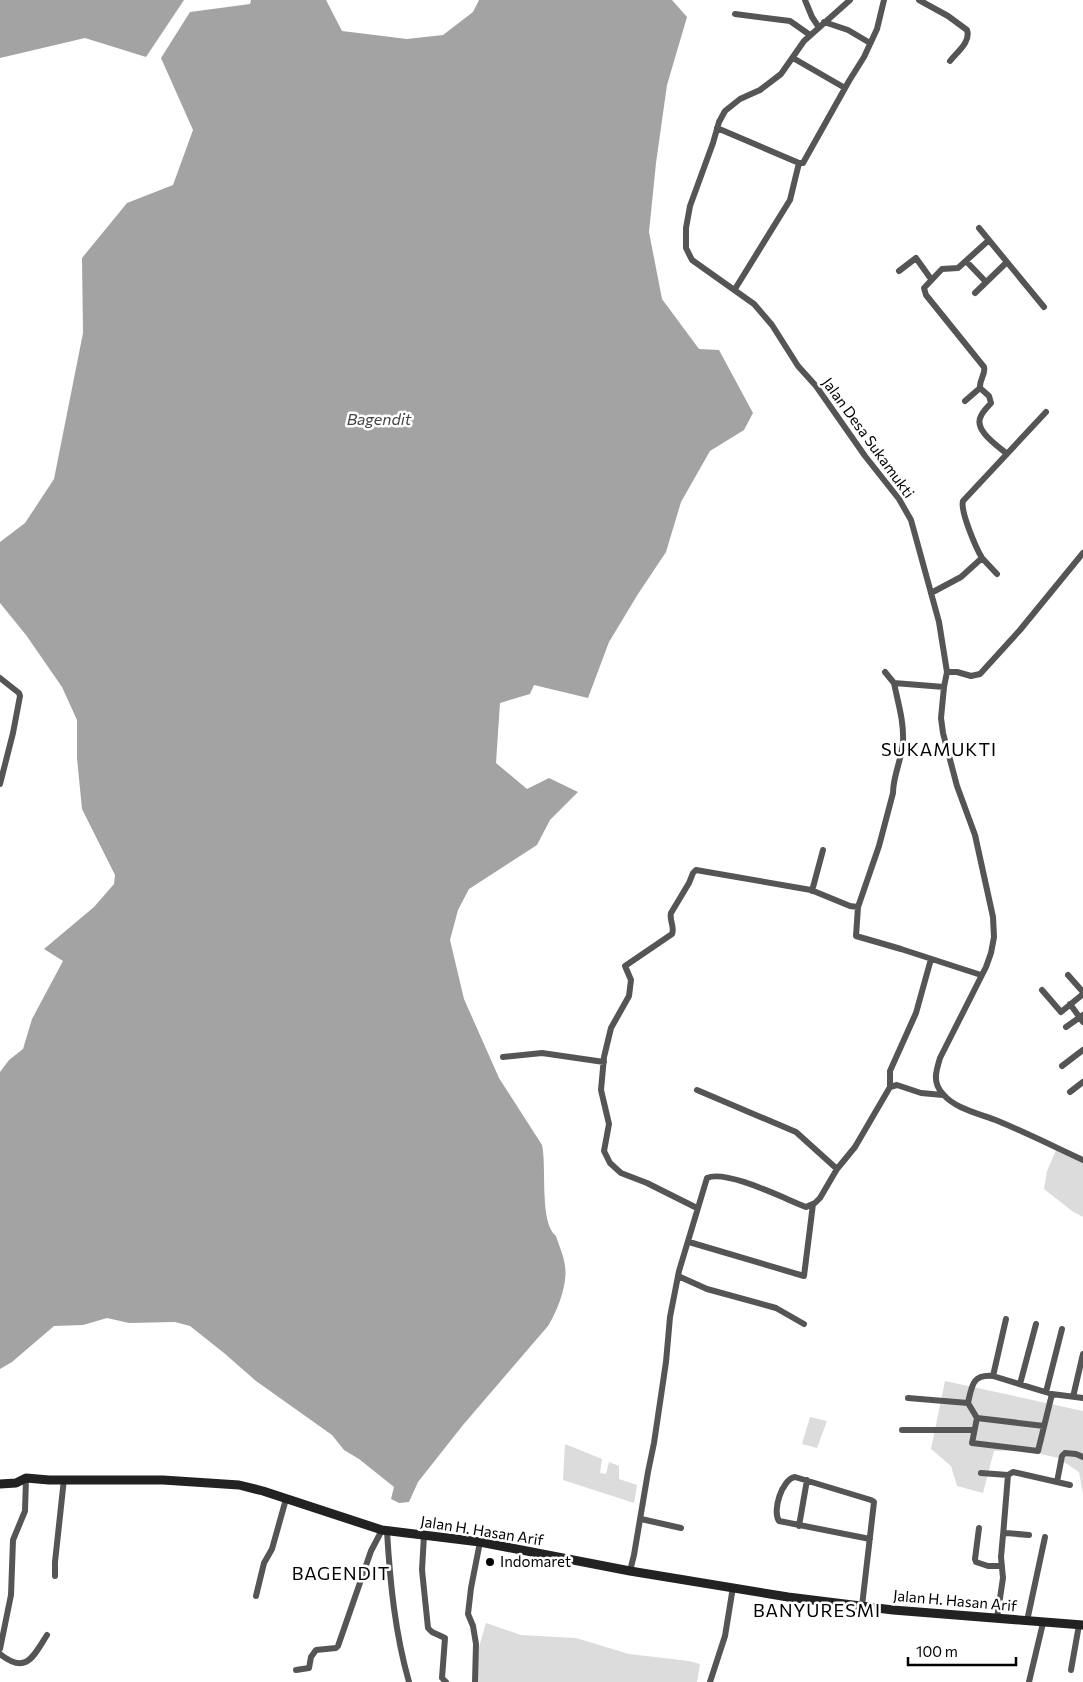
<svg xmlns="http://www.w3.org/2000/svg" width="1083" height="1682" font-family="Commissioner,sans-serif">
<rect width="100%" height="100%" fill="#fff"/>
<path fill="#dcdcdc" d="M1056,1150L1083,1163V1217L1072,1211L1044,1189L1047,1171Z
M945,1381L1083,1411V1494L1079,1472L1058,1458L1025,1450L994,1451L983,1493L957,1486L951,1466L931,1449Z
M810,1417L827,1421L817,1448L802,1444Z
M565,1444L602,1459L600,1473L606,1474L609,1462L619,1466V1479L637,1485L634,1503L563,1480Z
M486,1623L521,1635L576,1638L629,1654L689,1661L700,1664L697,1682H478L475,1661Z"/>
<path fill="#a3a3a3" d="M0,0H184L146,57L85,38L0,58Z
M251,0H326L342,31L407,39L443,35L473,12L479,0H672L687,17L667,85L656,163L649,232L662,299L699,349L719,350L753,413L744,430L710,451L681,502L666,552L638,594L609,642L588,698L534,685L530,694L500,703L496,763L527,789L549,778L578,792L550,820L537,845L469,889L458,910L450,940L464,999L499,1078L542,1145C547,1166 539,1223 556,1236C559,1246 564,1256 565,1266C568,1284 557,1312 548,1326L463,1425L418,1482L409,1502L399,1503L391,1499L394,1487L359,1459L344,1450L332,1435L256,1381L224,1353L190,1326L175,1322L129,1323L107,1318L83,1325L54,1326L12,1362L0,1369V1072L9,1060L23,1049L32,1019L63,961L44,949L94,907L114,884L115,875L82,809L77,758V720L62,687L26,635L0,603V542L25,523L54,479L83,333L82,258L127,203L173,185L193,130L161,58L190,12L250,4Z"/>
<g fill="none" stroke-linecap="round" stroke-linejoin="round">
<path stroke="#555" stroke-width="6" d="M805,0L812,17L818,26
M850,0L804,41L781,74L760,90L740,99L725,111L719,122L713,143L690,206L686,228V248L692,260L754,304L772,325L798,366L816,386L865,456L899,499L911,520L939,622L947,672L944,687L941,718L943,733L957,786L975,835L993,917L994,937L991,953L986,967L940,1058C936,1071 932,1083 943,1094C955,1109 981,1114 998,1121C1027,1133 1055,1147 1083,1160
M919,0L948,16L967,30C971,42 957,52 950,61
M735,14L790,21L810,35
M824,22L848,30L870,43
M793,58L845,88
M717,128L799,163H803L849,81L864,57L877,29L884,0
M979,228L1044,307
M989,240L958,268L942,269L924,288L926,295L984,367C986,374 979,380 980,388L989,396L991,403C988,407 983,411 981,416C973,430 998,446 1007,454
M966,261L986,282
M899,271L916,258L931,279
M735,289L790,200L799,163
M975,293L1007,262
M965,401L980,388
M982,558L997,574
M931,593L961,577L982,558C976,548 960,511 963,501L1046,412
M885,672L894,683L944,687
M947,672H957L971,676L980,674L1020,630L1083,553
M0,678L19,693L20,696L13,733L0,784
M812,891L823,850
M858,907L856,936L901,949L981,975
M1068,975L1083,992
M1042,990L1061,1012L1083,994
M1070,1004L1083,1022
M1066,1027L1083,1015
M503,1057L542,1053L604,1062
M1062,1066L1083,1050
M890,1087V1071L916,1013L931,959
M697,1090L796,1132L837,1169
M1070,1092L1083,1082
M697,1208L647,1183L621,1173L610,1163L604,1151L609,1124L601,1090L604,1057L611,1028L629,996L631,980L625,966L672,934C675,927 669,920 671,913L689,883L693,873L696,870L811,890L850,906L858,907L879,846L893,793C893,775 902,759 903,742C904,721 898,703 894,683
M689,1242L804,1276L813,1204
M678,1276L707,1289L776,1308L804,1324
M993,1376L1006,1319
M1020,1384L1036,1324
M1046,1392L1062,1329
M1073,1397L1083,1354
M908,1398L968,1403
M977,1418L968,1403C972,1386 972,1374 993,1376L1052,1394L1083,1398
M1044,1426L977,1418L972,1443L1038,1451L1052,1394
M902,1430H974
M981,1473L1008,1475
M1057,1482L1062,1456L1065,1453L1076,1454L1083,1457
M641,1519L681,1528
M799,1526L807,1480
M979,1528L975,1559L976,1562L988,1566H1002
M387,1531C390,1582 395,1633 409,1682
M424,1535L422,1570L428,1628L432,1632L445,1638L442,1678L446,1682
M1003,1536L1008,1475L1013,1472L1070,1485
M630,1571L634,1555L648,1472L654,1443L666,1362L670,1317L679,1271L707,1178C726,1169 785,1199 806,1207L815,1203L820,1198L837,1169L855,1147L890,1087L897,1085L921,1093L943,1095
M55,1576V1562L64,1479
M256,1596L264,1563L272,1549L286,1499
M862,1606L874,1502L871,1500L795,1477C782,1479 772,1511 779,1521L870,1539
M997,1618L1003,1578L1001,1557L1003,1535L1006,1533L1029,1535
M1027,1621L1045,1537
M0,1649L11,1595L13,1540L25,1511L26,1478
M0,1654C26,1675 33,1657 47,1635
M296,1670L309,1668L311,1657L316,1650L336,1648L338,1646L371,1551L382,1530
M1071,1670L1079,1625
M475,1682L476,1644L473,1626L468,1614L471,1588L480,1542
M710,1682L725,1636L733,1587
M1029,1682L1043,1623"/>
<path stroke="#222" stroke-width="9" d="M0,1484L16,1483L26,1478L49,1480H163L239,1485L263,1491L382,1530L480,1542L630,1571L788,1597L893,1610L1083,1625"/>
</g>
<circle fill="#000" stroke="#fff" stroke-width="2" cx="490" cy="1562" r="5"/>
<g text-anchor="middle" stroke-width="5" stroke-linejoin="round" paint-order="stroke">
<g font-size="15" fill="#000" stroke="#fff">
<text transform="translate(868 438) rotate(54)" y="5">Jalan Desa Sukamukti</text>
<text transform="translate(482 1531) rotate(9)" y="5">Jalan H. Hasan Arif</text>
<text transform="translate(955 1601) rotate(5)" y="5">Jalan H. Hasan Arif</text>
</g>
<g font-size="15" fill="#000" stroke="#fff" text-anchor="start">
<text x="500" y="1567">Indomaret</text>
</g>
<g font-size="16" font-style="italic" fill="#444" stroke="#fff">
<text x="379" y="425">Bagendit</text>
</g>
<g font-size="18" letter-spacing="1" fill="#000" stroke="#fff">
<text x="939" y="756">SUKAMUKTI</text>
<text x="341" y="1580">BAGENDIT</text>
<text x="817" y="1617">BANYURESMI</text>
</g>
</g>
<path d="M908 1657v8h108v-8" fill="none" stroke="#000000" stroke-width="2.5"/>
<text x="916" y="1657" font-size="15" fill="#000000" stroke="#ffffff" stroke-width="4" paint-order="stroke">100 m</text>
</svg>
